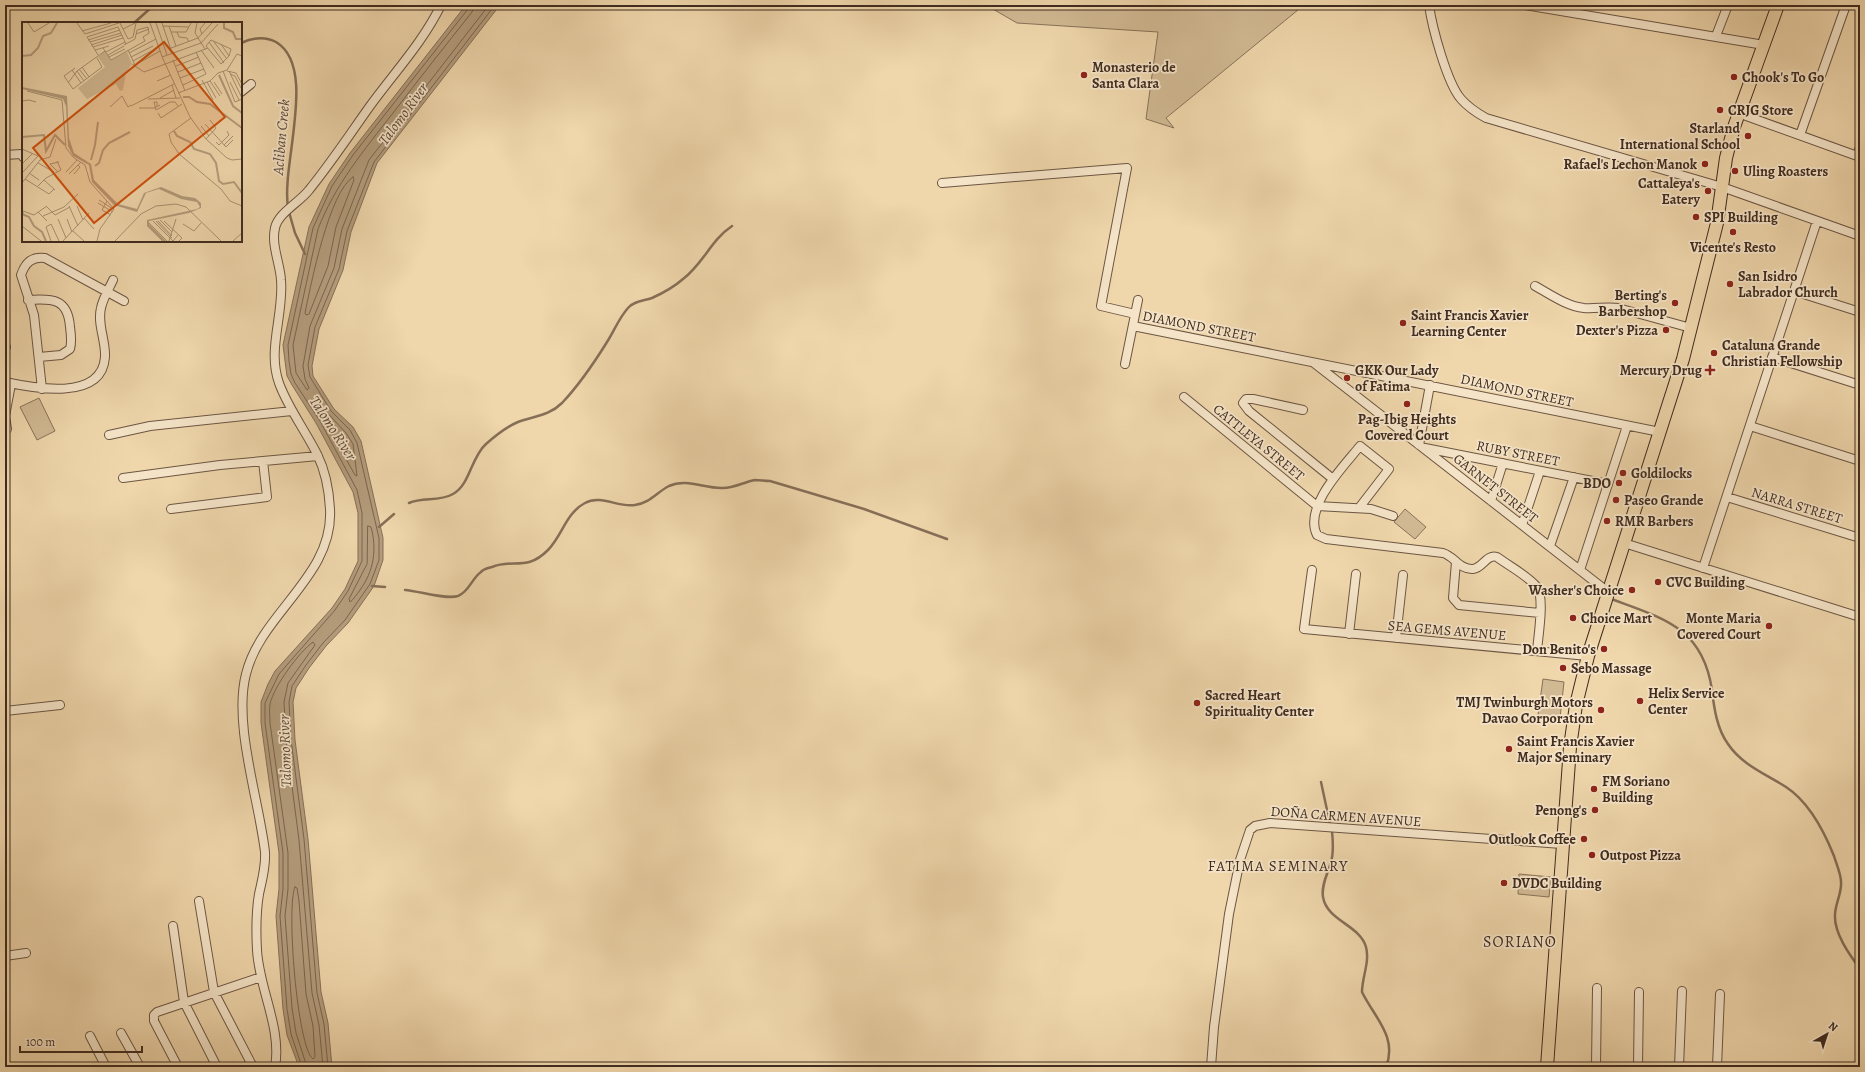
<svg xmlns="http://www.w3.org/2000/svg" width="1865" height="1072" font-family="Alegreya,serif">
<rect width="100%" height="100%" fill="#efd6ab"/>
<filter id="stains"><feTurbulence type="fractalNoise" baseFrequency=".005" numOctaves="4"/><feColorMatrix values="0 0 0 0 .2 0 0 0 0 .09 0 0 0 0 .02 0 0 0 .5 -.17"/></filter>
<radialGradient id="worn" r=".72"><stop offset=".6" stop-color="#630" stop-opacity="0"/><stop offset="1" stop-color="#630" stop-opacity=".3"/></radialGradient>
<path fill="#d1b993" stroke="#88725a" d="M986,5H1304L1166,118L1174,128L1146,119L1158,32L1017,23Z
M39,398L55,431L37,440L20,407Z
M1405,509L1426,527L1415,539L1394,522Z
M1543,679L1564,682L1560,718L1538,715Z
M1519,874L1551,877L1549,897L1518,894Z"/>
<path fill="#b49c7c" stroke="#866f57" d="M466,5H500L377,163L351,232L343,270L319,329L312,366L313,376L334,409L353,427L361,441L383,538V560L374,586L348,623L326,646L309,668L296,688L293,702L295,740L308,839L321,992L328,1023L332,1067H299L287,1035L283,1009L276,916L279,889V853L261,723V702L268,684L275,671L332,608L345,589L358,561V513L353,492L316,423L292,385L287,376L285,361L283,345L309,227L329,184L350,153Z"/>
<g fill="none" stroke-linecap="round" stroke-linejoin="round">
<path stroke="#7a644e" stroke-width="1" d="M474,5L472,12C445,46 419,79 393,113C364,150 335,185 318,229L293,345L296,373L307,390L309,388L305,379L303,366L310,326L334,268L342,229L369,160L489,5
M353,177L354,180L336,227L328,266L309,314L306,315L305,313C311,284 329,192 353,177Z
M319,406L322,407L346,433L353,444L357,476L355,475L318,409Z
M368,526L371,527C377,549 374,571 360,590C357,594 354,599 350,602L349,599L367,564Z
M295,887L297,888L299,901L306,994L313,1026L315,1057L313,1059C297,1047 286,905 295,887Z
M302,1067L291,1034L287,1009L280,916L283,889V853L265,723V703L279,674L335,610L348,591L362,561V513L357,490L320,421L295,383L291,374L289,361L288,345L313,228L332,186L353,155L468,9L469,5
M307,1067L296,1033L292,1008L285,916L288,889V853L270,723C270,717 269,710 270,704C274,686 299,652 313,642L315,645L288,683L284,702L286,740L299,840L312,993L319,1025L323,1067
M328,1067L324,1024L317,993L304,839L291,740L289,702L292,686L306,665L323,643L345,620L370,584L379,560V538L357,443L350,430L331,411L310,377L308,365L315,327L339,269L347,231L374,162L495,5"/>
<path stroke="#866f57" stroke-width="2.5" d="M134,23L154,5
M241,43C252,38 265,36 276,42C318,67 281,164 288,207
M289,212L295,233L305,254
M409,503C423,497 439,502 453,494C470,485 471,457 486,444C495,436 506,427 518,422C534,416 549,416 562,403C579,385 594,363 607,342C614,331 619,318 628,308C634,301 643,301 652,298C663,293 674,287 683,279C703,264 711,240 732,226
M379,527L394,514
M372,586L385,587
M405,590C419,591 446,600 458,596C469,592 472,578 481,572C483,569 488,568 492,567C514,558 526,572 548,550C562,536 566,513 585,503C601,494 618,508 635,505C650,503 657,492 669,486C687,478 705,489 723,488C734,488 744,482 755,480C760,480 765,481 770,481L864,509L947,539
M1614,600C1666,619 1703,629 1712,690C1714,708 1717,729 1728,744C1742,765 1766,774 1786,787C1809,802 1824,831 1834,856C1836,863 1841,874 1841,882C1842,893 1835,904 1835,915C1834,933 1849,954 1860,969
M1321,782L1330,824
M1332,831C1333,841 1334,852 1331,862C1328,873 1321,885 1323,897C1327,921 1360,925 1366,947C1370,962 1362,977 1362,992C1374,1017 1398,1037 1386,1067"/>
<g stroke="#6c5643" stroke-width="10">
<path id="minor" d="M1429,5C1432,27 1447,83 1461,99C1468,107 1477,113 1486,118L1722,187L1860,236
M1525,5L1764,45
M1716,36L1728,5
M241,92L251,84
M1738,113L1860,157
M1800,135L1846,5
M5,155L22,154L23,157
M1857,156L1860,147
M942,183L1127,168L1101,306L1135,314
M1535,286C1550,294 1566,306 1584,308C1596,309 1607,306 1618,308L1691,328
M1794,291L1860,312
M28,300C53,298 68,299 70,327C71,334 72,342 70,349L61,355L39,357
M1133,326L1660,432
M5,346L6,347
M1772,357L1860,385
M1314,363L1608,592
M1125,364L1138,300
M5,382C33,388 102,402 105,357C106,341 97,324 101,308C103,298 109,289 113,280
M42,389L34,315L21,275C25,263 32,256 45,258L124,301
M1184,397L1317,506L1371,509L1393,516
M1303,410L1253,399H1246L1243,403L1249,411L1333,479
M5,416L11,384
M5,416L7,429
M1750,426L1860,461
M109,435L150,426L292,411
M1419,445L1430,385
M1425,448L1608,484
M123,478L220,465L318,456
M1727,497L1860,538
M1491,501L1503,463
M1359,508L1389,469L1360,446C1344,466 1303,507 1317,535L1326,539L1443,553C1454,556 1460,570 1473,569C1483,568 1486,554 1497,557C1509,566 1527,575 1537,587C1545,598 1538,637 1537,651
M171,509L267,497L263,461
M1522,525L1540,471
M1624,543L1860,617
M1550,546L1574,477
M1456,562L1453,598L1459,605L1540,613
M1703,568L1817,221
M1312,570L1304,629L1588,656
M1580,570L1627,426
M1349,634L1356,574
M1396,638L1403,575
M5,711L60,705
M199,901L214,992L253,1067
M173,926L184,1002L217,1067
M5,956L26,953
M121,1033L140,1067
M90,1036L106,1067
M178,1067L154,1021V1015L157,1012L261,977
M275,1067C282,1028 259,989 257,950C256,932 256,912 259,894C262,880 266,867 265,852C259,800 233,724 246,674C261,613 334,576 330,509C329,490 325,470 317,454C305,430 288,408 279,383C267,350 284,314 281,280C280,263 271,245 275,228C278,213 300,202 309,190C331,163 350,134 370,106C394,73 423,42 441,5
M1211,1067L1214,1027L1229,914L1240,860L1250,830L1255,826L1270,823L1562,844
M1596,1067L1597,988
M1638,1067L1639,992
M1679,1067L1682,991
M1717,1067L1720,994"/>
</g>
<g stroke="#402c20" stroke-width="14">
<path id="primary" d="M1547,1067L1570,747L1576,705L1588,656L1683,359L1717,223L1726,158L1734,127L1778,5"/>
</g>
<use href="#minor" stroke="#f5e4c8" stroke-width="8"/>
<use href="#primary" stroke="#efd6ab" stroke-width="12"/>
</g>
<g fill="#8f2418" stroke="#f5e4c8" stroke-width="1.5">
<circle cx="1084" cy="75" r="4"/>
<circle cx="1734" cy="77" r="4"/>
<circle cx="1720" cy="110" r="4"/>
<circle cx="1748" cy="136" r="4"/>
<circle cx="1705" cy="164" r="4"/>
<circle cx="1735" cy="171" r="4"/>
<circle cx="1708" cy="191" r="4"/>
<circle cx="1696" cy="217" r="4"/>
<circle cx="1733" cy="232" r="4"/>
<circle cx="1730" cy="284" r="4"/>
<circle cx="1675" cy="303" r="4"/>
<circle cx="1403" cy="323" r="4"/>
<circle cx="1666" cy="330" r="4"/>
<circle cx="1714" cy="353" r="4"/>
<path d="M1708 364h4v4h4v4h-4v4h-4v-4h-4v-4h4z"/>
<circle cx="1347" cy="378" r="4"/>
<circle cx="1407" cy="404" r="4"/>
<circle cx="1623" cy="473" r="4"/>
<circle cx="1619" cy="483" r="4"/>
<circle cx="1616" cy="500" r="4"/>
<circle cx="1607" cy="521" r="4"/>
<circle cx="1658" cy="582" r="4"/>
<circle cx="1632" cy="590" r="4"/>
<circle cx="1573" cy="618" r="4"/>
<circle cx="1769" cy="626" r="4"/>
<circle cx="1604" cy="649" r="4"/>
<circle cx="1563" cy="668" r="4"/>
<circle cx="1640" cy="701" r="4"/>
<circle cx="1197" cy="703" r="4"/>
<circle cx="1601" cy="710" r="4"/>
<circle cx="1509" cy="749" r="4"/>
<circle cx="1594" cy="789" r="4"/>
<circle cx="1595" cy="810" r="4"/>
<circle cx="1584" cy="839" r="4"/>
<circle cx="1592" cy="855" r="4"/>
<circle cx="1504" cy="883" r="4"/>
</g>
<g text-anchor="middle" stroke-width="3.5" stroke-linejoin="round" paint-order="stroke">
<g font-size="14" font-weight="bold" fill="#402c20" stroke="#f5e4c8" text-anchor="start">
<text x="1092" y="72">Monasterio de<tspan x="1092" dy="16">Santa Clara</tspan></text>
<text x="1742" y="82">Chook's To Go</text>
<text x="1728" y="115">CRJG Store</text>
<text x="1740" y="133" text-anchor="end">Starland<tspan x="1740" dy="16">International School</tspan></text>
<text x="1697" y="169" text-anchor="end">Rafael's Lechon Manok</text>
<text x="1743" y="176">Uling Roasters</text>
<text x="1700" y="188" text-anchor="end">Cattaleya's<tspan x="1700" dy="16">Eatery</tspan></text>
<text x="1704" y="222">SPI Building</text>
<text x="1733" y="252" text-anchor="middle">Vicente's Resto</text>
<text x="1738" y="281">San Isidro<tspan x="1738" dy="16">Labrador Church</tspan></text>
<text x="1667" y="300" text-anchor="end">Berting's<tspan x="1667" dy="16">Barbershop</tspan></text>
<text x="1411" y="320">Saint Francis Xavier<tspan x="1411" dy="16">Learning Center</tspan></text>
<text x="1658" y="335" text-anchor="end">Dexter's Pizza</text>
<text x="1722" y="350">Cataluna Grande<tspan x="1722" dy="16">Christian Fellowship</tspan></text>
<text x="1355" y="375">GKK Our Lady<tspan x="1355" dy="16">of Fatima</tspan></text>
<text x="1702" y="375" text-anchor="end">Mercury Drug</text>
<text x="1407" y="424" text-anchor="middle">Pag-Ibig Heights<tspan x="1407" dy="16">Covered Court</tspan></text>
<text x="1631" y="478">Goldilocks</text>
<text x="1611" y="488" text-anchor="end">BDO</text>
<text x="1624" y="505">Paseo Grande</text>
<text x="1615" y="526">RMR Barbers</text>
<text x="1666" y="587">CVC Building</text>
<text x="1624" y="595" text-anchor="end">Washer's Choice</text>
<text x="1581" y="623">Choice Mart</text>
<text x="1761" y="623" text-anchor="end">Monte Maria<tspan x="1761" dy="16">Covered Court</tspan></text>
<text x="1596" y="654" text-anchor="end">Don Benito's</text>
<text x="1571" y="673">Sebo Massage</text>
<text x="1648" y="698">Helix Service<tspan x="1648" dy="16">Center</tspan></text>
<text x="1205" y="700">Sacred Heart<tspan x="1205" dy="16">Spirituality Center</tspan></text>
<text x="1593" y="707" text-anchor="end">TMJ Twinburgh Motors<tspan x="1593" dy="16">Davao Corporation</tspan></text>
<text x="1517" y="746">Saint Francis Xavier<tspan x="1517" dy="16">Major Seminary</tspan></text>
<text x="1602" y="786">FM Soriano<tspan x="1602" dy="16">Building</tspan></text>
<text x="1587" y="815" text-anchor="end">Penong's</text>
<text x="1576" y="844" text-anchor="end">Outlook Coffee</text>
<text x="1600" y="860">Outpost Pizza</text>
<text x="1512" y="888">DVDC Building</text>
</g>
<g font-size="14" fill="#402c20" stroke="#f5e4c8">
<text transform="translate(1199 326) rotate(11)" y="5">DIAMOND STREET</text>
<text transform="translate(1517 390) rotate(12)" y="5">DIAMOND STREET</text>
<text transform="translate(1259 442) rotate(39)" y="5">CATTLEYA STREET</text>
<text transform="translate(1518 453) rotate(11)" y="5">RUBY STREET</text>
<text transform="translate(1496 488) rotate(38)" y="5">GARNET STREET</text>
<text transform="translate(1797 505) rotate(17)" y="5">NARRA STREET</text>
<text transform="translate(1447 630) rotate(5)" y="5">SEA GEMS AVENUE</text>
<text transform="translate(1346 816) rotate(4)" y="5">DOÑA CARMEN AVENUE</text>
</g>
<g font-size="15" font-style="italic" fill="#5d4837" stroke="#f5e4c8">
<text transform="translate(403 114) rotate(-54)" y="5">Talomo River</text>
<text transform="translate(281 137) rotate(-85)" y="5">Acliban Creek</text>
<text transform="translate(333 428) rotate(57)" y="5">Talomo River</text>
<text transform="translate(285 751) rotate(-92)" y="5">Talomo River</text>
</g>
<g font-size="15" letter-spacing="1" fill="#402c20" stroke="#f5e4c8">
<text x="1278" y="871">FATIMA SEMINARY</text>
</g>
<g font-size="16" letter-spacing="1" fill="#402c20" stroke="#f5e4c8">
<text x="1520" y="947">SORIANO</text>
</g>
</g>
<g transform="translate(22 22)">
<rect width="220" height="220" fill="#efd6ab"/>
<path d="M83,29L89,38L105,30L110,42L104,50L101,68L98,69L94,62L65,77L56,66L83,45L76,35Z" fill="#d1b993"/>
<path d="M0,65L45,74L47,116L52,131L69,142L72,158L96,182L115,187L122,171L139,165L160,174L173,176L179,181V186L167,191L127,199V202L144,219H140L125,204V198L175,187L178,185L175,180L159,177L137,167L124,171L115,190L92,183L70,160L67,143L51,134L46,124L44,84L41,77L0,67Z" fill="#b49c7c"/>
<path fill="none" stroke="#b49c7c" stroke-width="2" d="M202,1V6L211,10L214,17H220M0,34L9,33L16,26L21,14L29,11L35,1M197,53L211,84L220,91M161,75H167L175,80L188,82L220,106M152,109L155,114L168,120L172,127L188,132L194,141L197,159L201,162L212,160L220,171M0,115L22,113L24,129L33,113L43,123M69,138L73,123L76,100M73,144L77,141L81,128L87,121L108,110M1,190L0,192L7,195L12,204L20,210L24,219"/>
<path fill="none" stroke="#a99273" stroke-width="1" d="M6,1L12,10L27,1M55,1L63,12L97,1M98,1L106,17L111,15L114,1M128,1L141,37L168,95L184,117L205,136L210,138L220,137M134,1L145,33M140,1L150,31M175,1L173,11L183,27M141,4L167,5M147,4L154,24M101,7L113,1M60,9L89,1M149,10H164L169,1M155,10L157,15L165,16L167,20M114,12L127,7M180,12L178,7L183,1M66,18L98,8M189,18L209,27L207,34L199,42L184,24ZM68,20L99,11M187,20L202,41M192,20L205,37M199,22L207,34M69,23L100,13M71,25L101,16M81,26L89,38L123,19L121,15L127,11L126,5L115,8L113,17L102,23M149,26L176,16L190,1M73,28L87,24M106,28L113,43L138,29M179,28L192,46M84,30L103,20M107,31L134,17M76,33L65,15L96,5L104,22M86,33L102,24M87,35L103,27M109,35L131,24M140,35L179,21L196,2M151,38L163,69M111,39L133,27M110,42L122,50L186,26M154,44L177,35M60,45L67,55M53,46L42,54L51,67L80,45L75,36M57,47L65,57M50,48L59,61M55,49L62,59M201,49L213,80L220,77M205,49L214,51L220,62M207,49L220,76M156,50L179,41M208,52L213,54L219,66M158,56L182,47M180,58L191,78M135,59L149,53M188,59L198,74M185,60L194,76M192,60L200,72M208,60L217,78M46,61L55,49L83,29M150,63L154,76M161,63L184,52L174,30M5,69L40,78L44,126L52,136L63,143L68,160L92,187M156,71L188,59L196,51L205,48L215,32L220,34M138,76L152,68M126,77L158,76M0,79L7,78L14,80M109,84L152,62M135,84V80H132L134,88L148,80H153L156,84M88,85L100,74L106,85L109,83M117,86H132L138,83M136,91L139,96L160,82M169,96L147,112L149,120L157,132L199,167L208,179L220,184M183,102L204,125L211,118M179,104L187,114M184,117L194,106L188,98M194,120L197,123L207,113L205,109M202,123L211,114M0,127L16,134L0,151M16,141L32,150M0,142L11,131M36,150L28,142L37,140M44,150L55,138M7,151L17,158M47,152L59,140M52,152L58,145L56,143M3,157L27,172L32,167M22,158L33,168M0,161L18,138L28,135L34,117M16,164L24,156L39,148L35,139M77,178L91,187M85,179L80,188L89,193M76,181L91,190M24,184L33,193L48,185M47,184L56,204M55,184L61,198M1,189L12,193L25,184M16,190L25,199M21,194L42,185L56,172M62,196L72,207M36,197L44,216M45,197L50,210M138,198L150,210M131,199L151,219L156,213M134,199L150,216M136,199L150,214M142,199L160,216L157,219M127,201L145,219M161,202L172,209L179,201M0,204L19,219M51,209L62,219M29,219L24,205L29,202L37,219M41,219L67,191M75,219L78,207L92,187M93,219L119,192L134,184L154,182L164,185L199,219M147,219L154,197M211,219L220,211"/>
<path fill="#cf520f" fill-opacity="0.15" stroke="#cf520f" stroke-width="2" d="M142,20L203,95L72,201L11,126Z"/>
<rect width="220" height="220" fill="none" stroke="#402c20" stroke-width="2"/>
</g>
<rect width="1865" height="1072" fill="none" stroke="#efd6ab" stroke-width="20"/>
<rect x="6" y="6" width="1853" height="1060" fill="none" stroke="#402c20" stroke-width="2"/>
<rect x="10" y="10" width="1845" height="1052" fill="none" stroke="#402c20"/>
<g transform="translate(1827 1034) rotate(39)" stroke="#f5e4c8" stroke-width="3" paint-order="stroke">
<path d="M0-3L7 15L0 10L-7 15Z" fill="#402c20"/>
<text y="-6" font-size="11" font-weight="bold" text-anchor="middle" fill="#402c20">N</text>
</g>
<path d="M20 1046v6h122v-6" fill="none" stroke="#402c20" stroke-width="2"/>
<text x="26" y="1046" font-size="12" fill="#402c20" stroke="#f5e4c8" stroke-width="3" paint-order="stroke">100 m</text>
<rect width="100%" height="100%" filter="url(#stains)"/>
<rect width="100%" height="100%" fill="url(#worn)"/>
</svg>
